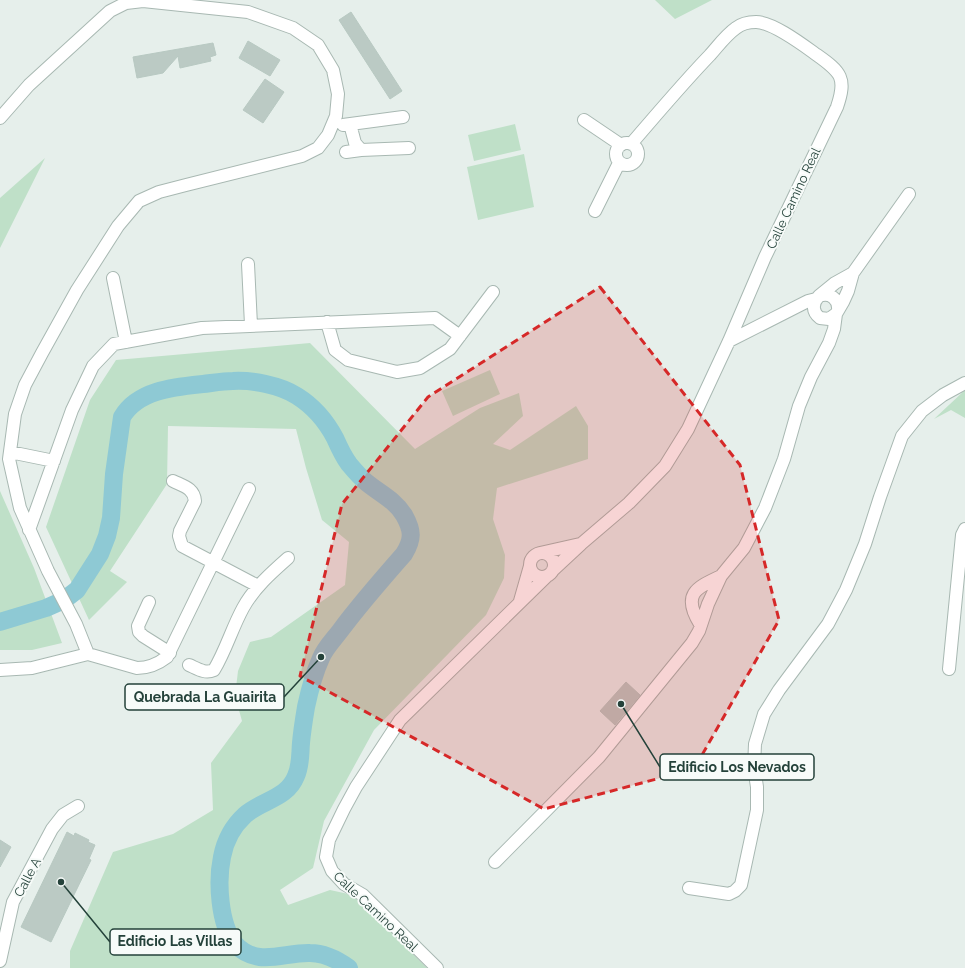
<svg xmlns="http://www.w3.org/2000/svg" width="965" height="968" font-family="Raleway,sans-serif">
<rect width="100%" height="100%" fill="#e6efeb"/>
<path fill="#bfe0c8" d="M655,0H712L675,19Z
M515,124L521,150L474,161L468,135Z
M524,154L534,207L478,220L467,167Z
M45,158L0,248V198Z
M310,343L415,449L480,408L519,393L523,416L493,444L510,450L576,406L588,426V459L497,488L493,519L505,555L504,578L486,615L374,730L324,821L313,868L280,890L288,905L330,890L353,895L427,968H70V951L113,852L173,834L213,810L211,763L242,721L235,696L238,671L250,642L271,637L345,585L349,542L322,520L306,468L296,429L168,426L167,484L110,571L127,582L89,620L46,527L90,400L116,360Z
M490,370L500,394L453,416L442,391Z
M965,390V418L951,410L934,419Z
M0,491L34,568L62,643L32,650H0Z"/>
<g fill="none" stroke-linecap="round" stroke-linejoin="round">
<path stroke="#8ec9d4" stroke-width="18" d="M0,622L46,608L64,600L77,590L100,554L107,536L111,518L114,474L122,417C138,390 174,387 203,384C212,383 223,381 233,381C252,380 280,385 297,396C313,406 326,421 335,438C339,447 343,456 349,464C354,470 360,477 366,482C379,493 395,500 404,515C413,531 413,539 404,554C382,579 360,604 340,631C334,639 325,648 321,658C315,671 309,693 306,707C304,719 302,731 301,743C300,754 301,765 296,776C287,799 262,800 245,815C233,826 225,841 222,857C217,881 219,924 235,944C257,968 284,952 310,953C324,953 338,960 349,968"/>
</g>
<path fill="#bbcac4" stroke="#b8c9c2" d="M351,12L402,91L390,99L339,20Z
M248,41L280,60L270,76L239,58Z
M213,43L216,55L210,57L211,61L180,68L178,56L163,73L137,78L133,57Z
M265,79L284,92L263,123L243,110Z
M626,682L640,695L615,725L600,711Z
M67,832L74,836L75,833L89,840L88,842L95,845L89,859L91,860L51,942L21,927Z
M0,840L11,847L0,867Z"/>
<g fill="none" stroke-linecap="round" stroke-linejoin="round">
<g stroke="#a8b8b2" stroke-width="14">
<path id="minor" d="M0,118L29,85L110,11L126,3L143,1L248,12L293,28L318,45L333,70L338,94L336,116L328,135L318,148L302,156L186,185L159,192L139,201L118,226L77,290L42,353L25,385L15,414L9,459L20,508L48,571L76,624L88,654L32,668L0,670
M584,120L621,145
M350,124L355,143L361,150L409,148
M343,125L403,117
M616 154a11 11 0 1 1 22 0a11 11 0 1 1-22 0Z
M346,152L361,150
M595,211L619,163
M248,264L251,325
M113,278L126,342
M819,296L835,283L853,273
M838,310C839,299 830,292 819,296C812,303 812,312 820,318L829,319L836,314L843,302L848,291L853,273L909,194
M327,322L335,350L348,360L397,372L420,368L450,349L493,292
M729,341L808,301L816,299
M10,452L54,461
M173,481C183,486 194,488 195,501L180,531L179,536L182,546L258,586
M29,530L72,410L93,366L114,344L202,328L435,318L460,336
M530 565a12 12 0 1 1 24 0a12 12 0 1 1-24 0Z
M540,553L580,544
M553,570L581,544L629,503L665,466L688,429L729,341L765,257L837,107C847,78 841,72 817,55C803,45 773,22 756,22C749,22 741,24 736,28C726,35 718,46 710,55C683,83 657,114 631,144
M520,601L530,566
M149,602L138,626L139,632L143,636L170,653
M700,624C682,595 695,588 721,576
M88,654L137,668C149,668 158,664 167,657L249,489
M189,665C198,669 205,674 214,670C226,650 232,628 243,608C254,588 271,573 288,558
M949,669L962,535L965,529
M495,862L599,757L692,643L699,631L708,604L721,576L744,548L765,508L784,459L799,406L811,377L829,343L834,329L836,314
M689,888L729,894L735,891L741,885L757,810V787L754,767L755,744L764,714L779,690L828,624L846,590L865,544L880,497L902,436L922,411L943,395L965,383
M0,961L13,902L52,829L63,815L78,806
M437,968L363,895L344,884L332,871L326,857L329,840L344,809L356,787L400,720L546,577"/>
</g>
<use href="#minor" stroke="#fff" stroke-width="12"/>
</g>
<path fill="#d62828" fill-opacity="0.2" stroke="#d62828" stroke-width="3" stroke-dasharray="8 5" stroke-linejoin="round" d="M600,287L740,465L779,620L694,769L544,809L300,676L342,504L428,397Z"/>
<g text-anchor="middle" stroke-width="4" stroke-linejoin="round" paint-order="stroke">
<g font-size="13" fill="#24423a" stroke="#f7fbf9">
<text transform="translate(793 198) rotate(-65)" y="5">Calle Camino Real</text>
<text transform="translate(27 877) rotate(-62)" y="5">Calle A</text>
<text transform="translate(376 911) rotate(43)" y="5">Calle Camino Real</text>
</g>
</g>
<path fill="none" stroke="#24423a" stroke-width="1.5" d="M321 657L284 697M621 704L660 767M61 882L110 942"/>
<g fill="#24423a" stroke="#f7fbf9" stroke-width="1.5">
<circle cx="321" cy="657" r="4"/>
<circle cx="621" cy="704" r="4"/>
<circle cx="61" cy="882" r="4"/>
</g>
<g fill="#f7fbf9" stroke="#24423a" stroke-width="1.5">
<rect x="125" y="684" width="159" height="26" rx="4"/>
<rect x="660" y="754" width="154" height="26" rx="4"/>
<rect x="110" y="929" width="131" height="26" rx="4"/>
</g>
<g font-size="14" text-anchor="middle" font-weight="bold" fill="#24423a">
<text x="205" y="702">Quebrada La Guairita</text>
<text x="737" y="772">Edificio Los Nevados</text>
<text x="175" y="946">Edificio Las Villas</text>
</g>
</svg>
